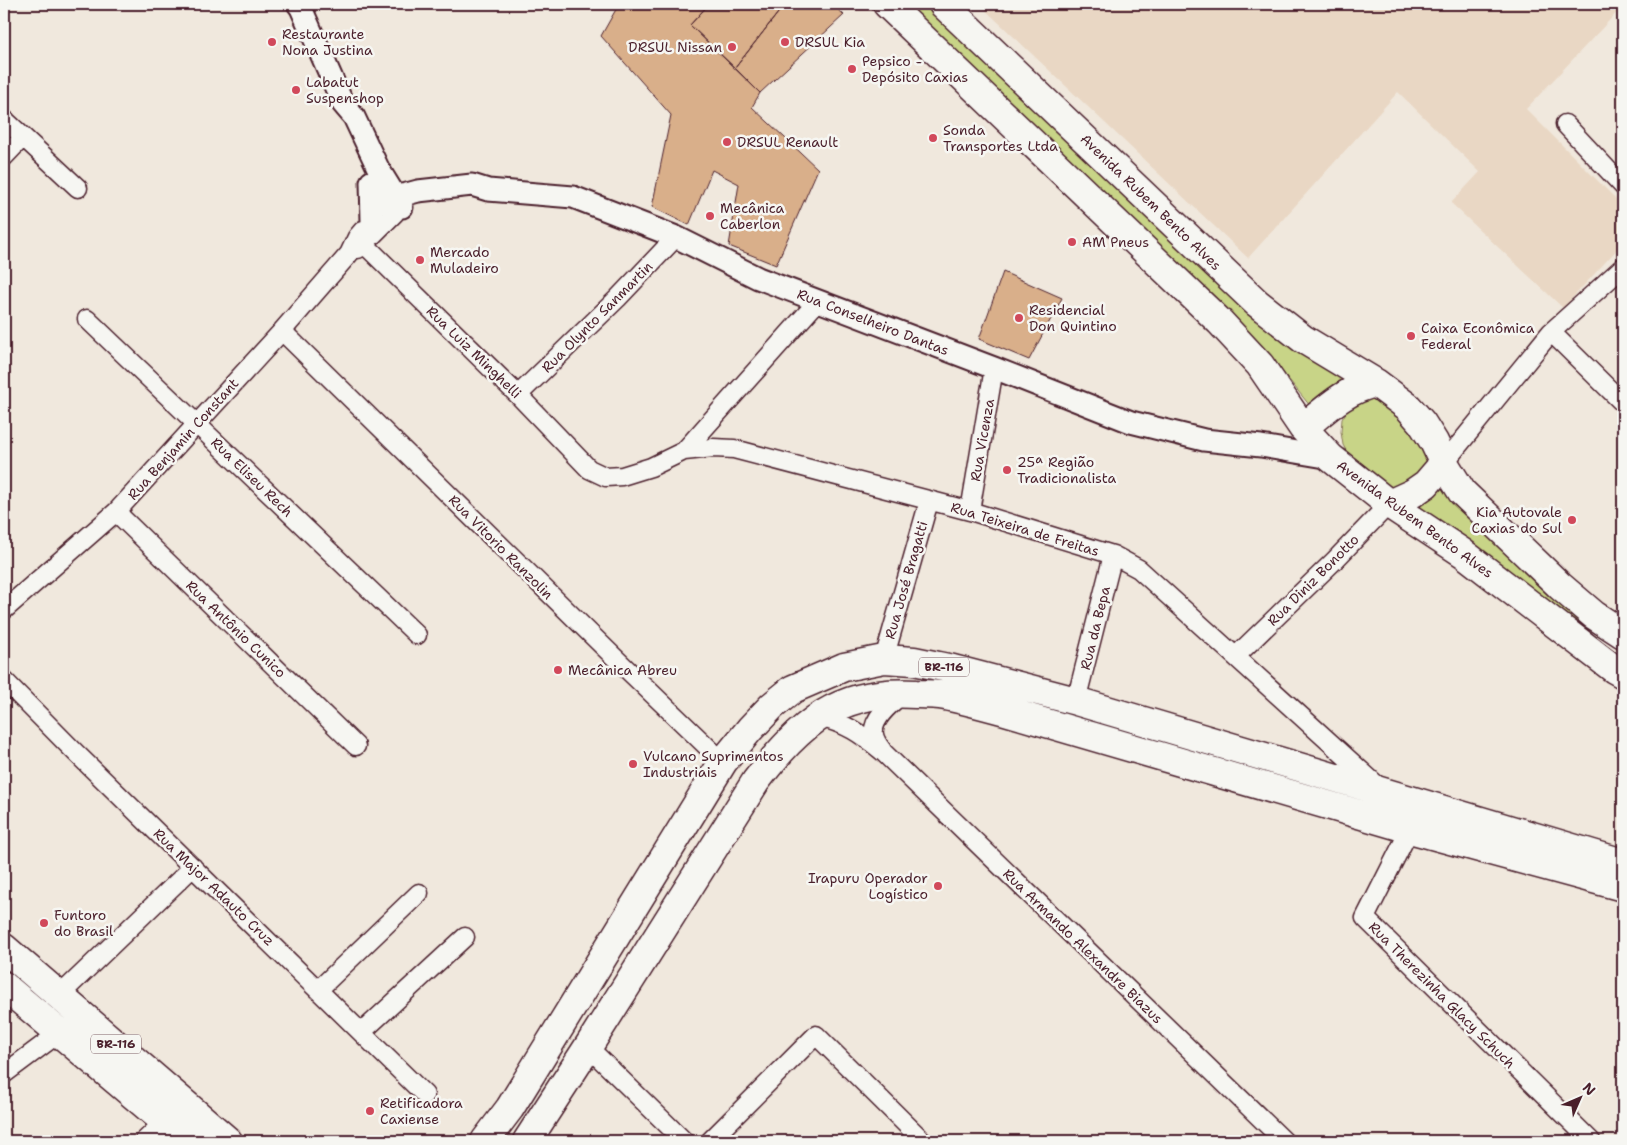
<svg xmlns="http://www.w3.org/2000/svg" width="1627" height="1145" font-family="'Shantell Sans',sans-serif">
<rect width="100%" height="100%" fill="#f0e8dd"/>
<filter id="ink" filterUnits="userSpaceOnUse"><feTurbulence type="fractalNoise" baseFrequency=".02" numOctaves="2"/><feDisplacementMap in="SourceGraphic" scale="10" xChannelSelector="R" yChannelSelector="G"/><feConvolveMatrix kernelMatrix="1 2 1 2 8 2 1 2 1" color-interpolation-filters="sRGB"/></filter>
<g filter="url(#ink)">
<path fill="#e9d7c4" d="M979,4H1623V6L1526,109L1623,206V243L1563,308L1451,203L1480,172L1398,92L1248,258Z"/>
<path fill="#c8d487" stroke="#897a59" d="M904,4H933L1346,376L1327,393L1315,412L1269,355Z
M1379,398L1390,404L1427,448V459L1421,472L1395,488L1383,486L1351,459L1343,445L1341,432L1342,419L1350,406L1364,400Z
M1439,483L1584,627L1412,507Z"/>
<path fill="#d9af8a" stroke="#4a1f2b" d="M619,4H709L690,25L760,93L752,107L818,169L776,265L729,246L739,184L712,170L689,225L652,207L671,115L601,36Z
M709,4H785L735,68L690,25Z
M785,4H832L844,15L760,93L735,68Z
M1003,272L1062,298L1029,360L979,339Z"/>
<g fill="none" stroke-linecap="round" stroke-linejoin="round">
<g stroke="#4a1f2b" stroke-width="21">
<path id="minor" d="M4,119L78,188
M1565,124L1623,186
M4,157L23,137
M357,237L518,395L589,469L606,477L622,476L651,467L684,451L713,448L734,449L970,511L1113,555L1139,569L1379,787
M358,249L364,244L395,213
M87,319L417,635
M282,331L610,653L723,762
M1551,332L1623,403
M518,395L618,298L676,237
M684,451L818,301
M1444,463L1551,332L1623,267
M970,511L994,368
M116,512L356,746
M4,610L116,512L282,331L349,254L357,237L363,230
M1236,656L1334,561L1389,504
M884,659L929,501
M4,680L75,752L425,1095
M1076,701L1113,555
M819,717C847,724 860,733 882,751L1284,1141
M882,750C879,746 875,740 874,735C871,718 893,702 904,693
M1410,829L1365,918L1591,1141
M318,990L419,893
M60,995L193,867
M362,1032L465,937
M588,1047L684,1141
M4,1074L59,1033
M144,1141L164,1122
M710,1141L816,1035L923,1141"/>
</g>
<g stroke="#4a1f2b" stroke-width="25">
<path id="tertiary" d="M298,4L301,8L343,104L354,117L378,168L402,207
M371,182L372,221
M387,204L396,197L418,191L472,185L488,190L573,197L676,237L758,278L994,368L1131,422L1204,440L1261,446L1331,458"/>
</g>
<g stroke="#4a1f2b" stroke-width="31">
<path id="primary" d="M887,4L1220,322L1260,365L1303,428L1331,458L1389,504L1463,553L1614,669L1623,674
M943,4L1257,303L1303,339L1376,383L1408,407L1422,423L1434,442L1444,463L1462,492L1560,586L1594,615L1623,634
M1303,428C1326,409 1346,389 1376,383
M1389,504L1413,493L1426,484L1444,463"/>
</g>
<g stroke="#4a1f2b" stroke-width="31">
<path id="trunk" d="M4,948L228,1141
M4,986L188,1141
M485,1141L510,1108L723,762L750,729L772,706L793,689L844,667L884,659L914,661L953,669L1076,701L1623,863
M527,1141L588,1047L756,781C800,724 839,688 916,694C926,694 937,694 946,696C965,700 984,705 1002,710L1410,829L1623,887"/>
</g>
<use href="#minor" stroke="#f6f6f2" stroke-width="18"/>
<use href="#tertiary" stroke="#f6f6f2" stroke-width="21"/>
<use href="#primary" stroke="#f6f6f2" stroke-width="28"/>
<use href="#trunk" stroke="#f6f6f2" stroke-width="28"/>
</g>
</g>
<g fill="#d1495b" stroke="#f6f6f2" stroke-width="2">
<circle cx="272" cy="42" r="5"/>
<circle cx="785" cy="42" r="5"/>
<circle cx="732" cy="47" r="5"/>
<circle cx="852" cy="69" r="5"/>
<circle cx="296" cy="90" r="5"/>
<circle cx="933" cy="138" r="5"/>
<circle cx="727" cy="142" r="5"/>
<circle cx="710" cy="216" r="5"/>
<circle cx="1072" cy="242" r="5"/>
<circle cx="420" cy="260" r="5"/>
<circle cx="1019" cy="318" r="5"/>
<circle cx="1411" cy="336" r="5"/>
<circle cx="1007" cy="470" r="5"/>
<circle cx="1572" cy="520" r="5"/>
<circle cx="558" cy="670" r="5"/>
<circle cx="633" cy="764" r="5"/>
<circle cx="938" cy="886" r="5"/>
<circle cx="44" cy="923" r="5"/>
<circle cx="370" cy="1111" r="5"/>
</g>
<g text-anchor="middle" stroke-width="5" stroke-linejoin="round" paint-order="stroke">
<g fill="#f6f6f2" stroke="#7e6067" stroke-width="1">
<rect x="919" y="657.5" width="50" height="19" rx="4"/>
<rect x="91" y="1034.5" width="50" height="19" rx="4"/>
</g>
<g font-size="12" font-weight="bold" fill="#4a1f2b">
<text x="944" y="671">BR-116</text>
<text x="116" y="1048">BR-116</text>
</g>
<g font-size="14" fill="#4a1f2b" stroke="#f6f6f2" text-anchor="start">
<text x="282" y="39">Restaurante<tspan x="282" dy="16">Nona Justina</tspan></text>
<text x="795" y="47">DRSUL Kia</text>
<text x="722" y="52" text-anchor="end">DRSUL Nissan</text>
<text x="862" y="66">Pepsico -<tspan x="862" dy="16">Depósito Caxias</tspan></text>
<text x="306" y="87">Labatut<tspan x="306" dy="16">Suspenshop</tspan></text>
<text x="943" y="135">Sonda<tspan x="943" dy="16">Transportes Ltda</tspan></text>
<text x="737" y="147">DRSUL Renault</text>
<text x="720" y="213">Mecânica<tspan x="720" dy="16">Caberlon</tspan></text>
<text x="1082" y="247">AM Pneus</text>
<text x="430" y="257">Mercado<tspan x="430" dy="16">Muladeiro</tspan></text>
<text x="1029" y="315">Residencial<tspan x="1029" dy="16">Don Quintino</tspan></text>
<text x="1421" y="333">Caixa Econômica<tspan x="1421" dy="16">Federal</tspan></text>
<text x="1017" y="467">25ª Região<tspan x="1017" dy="16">Tradicionalista</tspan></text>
<text x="1562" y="517" text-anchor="end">Kia Autovale<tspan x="1562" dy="16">Caxias do Sul</tspan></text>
<text x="568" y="675">Mecânica Abreu</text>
<text x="643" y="761">Vulcano Suprimentos<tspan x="643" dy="16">Industriais</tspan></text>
<text x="928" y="883" text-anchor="end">Irapuru Operador<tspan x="928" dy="16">Logístico</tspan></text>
<text x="54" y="920">Funtoro<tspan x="54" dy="16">do Brasil</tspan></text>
<text x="380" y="1108">Retificadora<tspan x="380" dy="16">Caxiense</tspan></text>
</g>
<g font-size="14" fill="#4a1f2b" stroke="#f6f6f2">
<text transform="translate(1151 202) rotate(44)" y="5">Avenida Rubem Bento Alves</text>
<text transform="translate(597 317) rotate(-45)" y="5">Rua Olynto Sanmartin</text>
<text transform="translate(873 322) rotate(21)" y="5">Rua Conselheiro Dantas</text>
<text transform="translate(474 352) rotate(44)" y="5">Rua Luiz Minghelli</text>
<text transform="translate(183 439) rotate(-48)" y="5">Rua Benjamin Constant</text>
<text transform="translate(982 440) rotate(-80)" y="5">Rua Vicenza</text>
<text transform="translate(252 477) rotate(44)" y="5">Rua Eliseu Rech</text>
<text transform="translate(1415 519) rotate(36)" y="5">Avenida Rubem Bento Alves</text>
<text transform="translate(1025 529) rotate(17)" y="5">Rua Teixeira de Freitas</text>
<text transform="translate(501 547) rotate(45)" y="5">Rua Vitorio Ranzolin</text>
<text transform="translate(906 580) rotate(-74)" y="5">Rua José Bragatti</text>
<text transform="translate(1313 580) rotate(-45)" y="5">Rua Diniz Bonotto</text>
<text transform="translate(1095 628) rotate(-76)" y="5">Rua da Bepa</text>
<text transform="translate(236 629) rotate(44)" y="5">Rua Antônio Cunico</text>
<text transform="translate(214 887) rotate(44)" y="5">Rua Major Adauto Cruz</text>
<text transform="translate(1083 946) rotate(44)" y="5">Rua Armando Alexandre Biazus</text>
<text transform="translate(1442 995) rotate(45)" y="5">Rua Therezinha Glacy Schuch</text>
</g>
</g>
<rect width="1627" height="1145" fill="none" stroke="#f6f6f2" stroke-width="20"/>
<rect x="10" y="10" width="1607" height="1125" fill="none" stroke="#4a1f2b" stroke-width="2" filter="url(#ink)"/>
<g transform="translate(1580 1098) rotate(45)" stroke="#f6f6f2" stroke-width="4" paint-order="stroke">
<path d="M0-4L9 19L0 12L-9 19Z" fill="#4a1f2b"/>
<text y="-8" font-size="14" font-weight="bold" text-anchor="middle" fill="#4a1f2b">N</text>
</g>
</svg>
